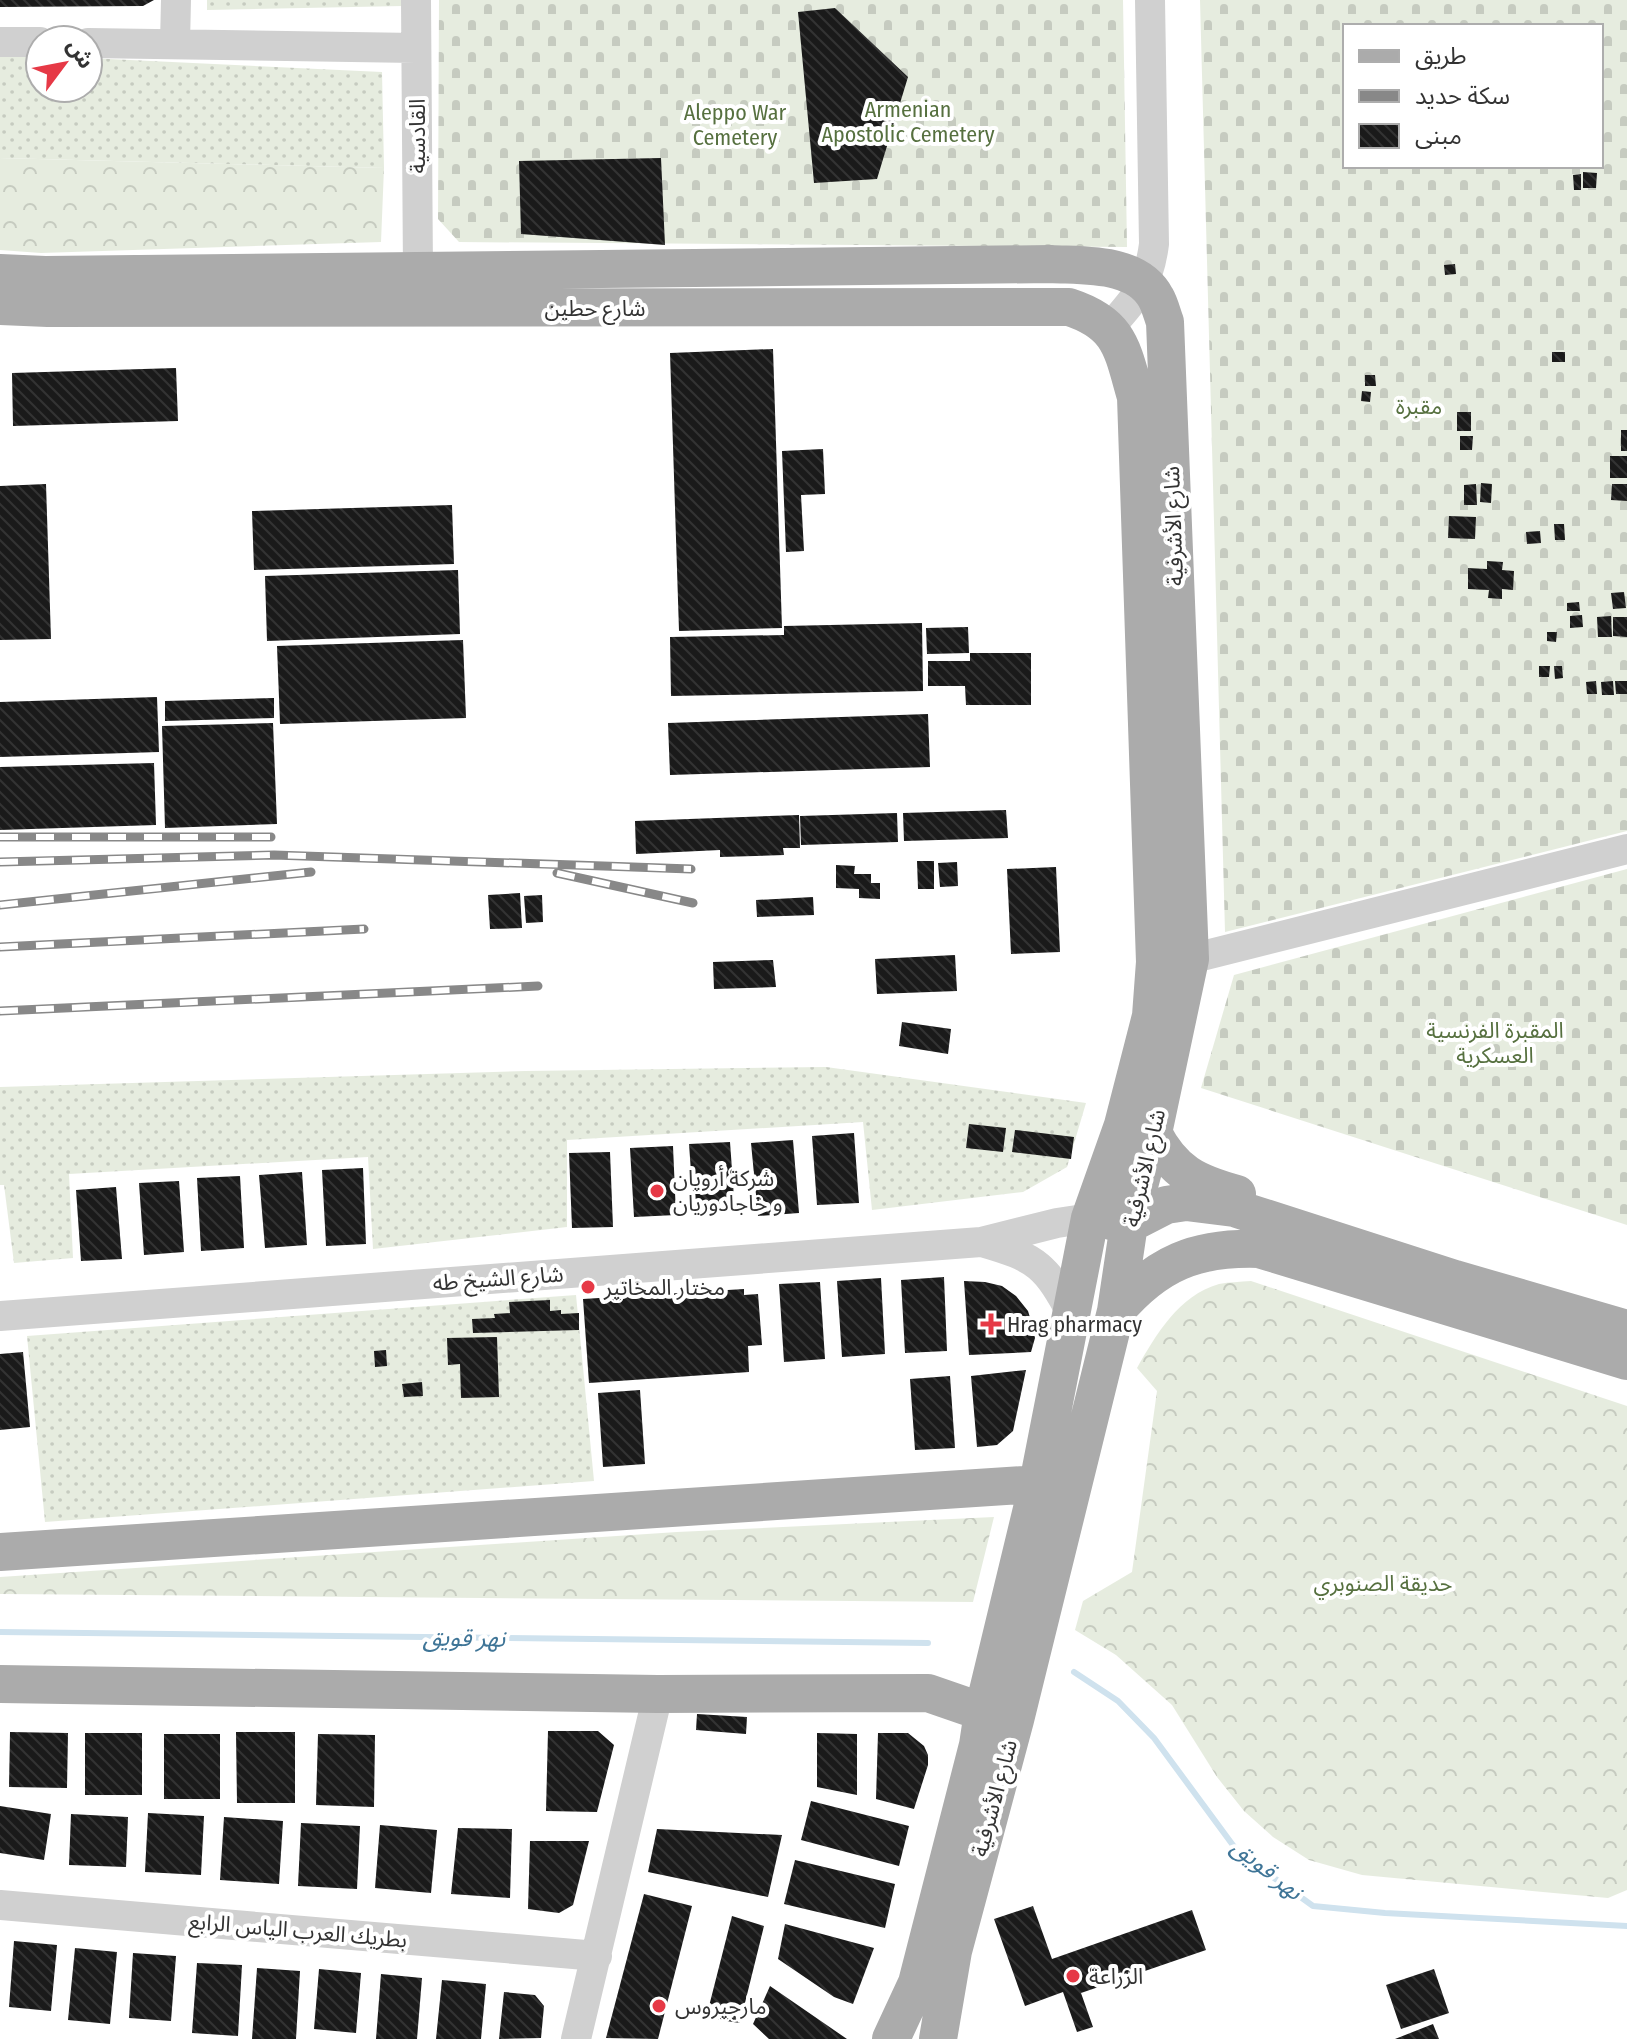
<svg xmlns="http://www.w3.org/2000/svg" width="1627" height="2039" font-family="'Fira Sans Condensed','Noto Sans Arabic',sans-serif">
<defs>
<pattern id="grass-dots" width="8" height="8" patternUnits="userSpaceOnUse" patternTransform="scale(2)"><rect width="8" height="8" fill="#e6ecdf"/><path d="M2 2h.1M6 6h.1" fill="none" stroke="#c6cbc0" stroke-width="1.8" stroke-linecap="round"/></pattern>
<pattern id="forest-crowns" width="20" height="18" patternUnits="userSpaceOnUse" patternTransform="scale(2)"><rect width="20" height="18" fill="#e6ecdf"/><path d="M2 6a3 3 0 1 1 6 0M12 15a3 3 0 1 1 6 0" fill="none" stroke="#c6cbc0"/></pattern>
<pattern id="cemetery-stones" width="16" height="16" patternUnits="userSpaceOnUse" patternTransform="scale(2)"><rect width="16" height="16" fill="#e6ecdf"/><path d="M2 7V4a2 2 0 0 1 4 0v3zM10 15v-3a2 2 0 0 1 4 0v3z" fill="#c6cbc0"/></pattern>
<pattern id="building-back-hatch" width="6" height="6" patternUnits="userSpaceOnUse" patternTransform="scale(2)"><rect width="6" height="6" fill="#1a1a1a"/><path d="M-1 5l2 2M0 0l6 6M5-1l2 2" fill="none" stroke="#333"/></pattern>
</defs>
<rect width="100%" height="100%" fill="#fff"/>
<path fill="url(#grass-dots)" d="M207,0H403V6L207,10Z
M0,53L40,55V88H88V58L382,72L384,168L0,158Z
M826,1067L1086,1103L1067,1167L1023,1192L872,1210L863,1122L567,1140V1227L373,1249L368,1157L69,1174L73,1258L14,1263L4,1185H0V1087L525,1071Z
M576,1295L594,1481L45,1522L27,1336Z"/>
<path fill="url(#forest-crowns)" d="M0,158L384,168L381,242L41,253L0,250Z
M1251,1281L1627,1406V1890L1608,1898L1362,1875L1309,1860L1273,1837L1244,1811L1217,1777L1172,1705L1116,1655L1075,1630L1083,1601L1132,1572L1157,1391L1137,1368C1156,1335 1179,1295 1219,1284C1229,1282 1240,1282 1251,1281Z
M994,1517L973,1602L0,1594V1577L677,1532Z"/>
<path fill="url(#cemetery-stones)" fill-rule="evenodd" d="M439,0H1123L1127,247L459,242L438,219Z
M1200,0H1627V831L1225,932ZM1345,26H1601V166H1345Z
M1627,869V1225L1201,1088L1234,975Z"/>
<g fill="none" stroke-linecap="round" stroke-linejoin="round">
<path stroke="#cfe2ee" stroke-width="6" d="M0,1632L928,1643
M1074,1672L1118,1701L1154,1738L1238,1852L1313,1906L1385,1913L1627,1926"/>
</g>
<path fill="url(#building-back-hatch)" d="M0,0H154L143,6L0,7Z
M835,8L908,77L877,179L814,183L798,12Z
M661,158L665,245L521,234L519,161Z
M1583,172L1597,173L1596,188H1583Z
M1581,174V190H1574L1573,175Z
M1455,264L1456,274L1445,275L1444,265Z
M773,349L782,628L679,631L670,353Z
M1552,352H1565V362H1552Z
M176,368L178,421L13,426L12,373Z
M1365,375H1375L1376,386H1365Z
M1362,391L1371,392L1370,402L1361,401Z
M1457,412H1471V431H1457Z
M1621,430H1627V451H1621Z
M1460,436H1473L1472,450H1460Z
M823,449L825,494L801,495L804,551L786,552L782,451Z
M1610,456H1627V478H1610Z
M1481,483L1492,484L1491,503L1480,502Z
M46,484L51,639L0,640V486Z
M1476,484L1477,505H1464V485Z
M1612,484H1627V501L1611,500Z
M452,505L454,564L254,570L252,511Z
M1449,516L1476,517L1475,539L1448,538Z
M1554,524H1564L1565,540H1555Z
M1540,531L1541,543L1527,544L1526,532Z
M1487,561L1503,562L1502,570L1514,571L1513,590L1502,589V599L1488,598L1489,590L1468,589V568L1487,569Z
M458,570L460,634L267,641L265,576Z
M1624,592L1626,608L1613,609L1611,593Z
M1579,602L1580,611H1567V603Z
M1582,615L1583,627L1570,628V616Z
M1611,616L1612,637H1598L1597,617Z
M1613,617H1627V637L1613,636Z
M922,623L923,691L671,696L670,637L784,635V626Z
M968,627L969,653L927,654L926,628Z
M1547,632H1557L1556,642L1547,641Z
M463,640L466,718L280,724L277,646Z
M970,653H1031V705H966L965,686H928V661H970Z
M1539,666H1550L1549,677H1539Z
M1554,666H1562L1563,678L1555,679Z
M1596,681L1597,694H1587L1586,682Z
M1613,681L1614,695H1602L1601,682Z
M1615,681H1627V694H1616Z
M157,697L159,752L0,757V702Z
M274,698V718L165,721V701Z
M928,714L930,767L670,775L668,723Z
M273,723L277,824L165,828L162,726Z
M154,763L156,825L0,830V767Z
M1006,810L1008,838L904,841L903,813Z
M897,813L898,842L801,845L800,816Z
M799,815L800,848H783L784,855L720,857V850L636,854L635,821Z
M917,861H934V889H918Z
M957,862L958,886L940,887L938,863Z
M836,865L855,866L854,874H871V883H880V899L859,898V889L836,888Z
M1056,867L1060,952L1011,954L1007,869Z
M520,893L522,928L490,929L488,895Z
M542,895L543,922L526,923L524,896Z
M813,897L814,915L757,917L756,900Z
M955,955L957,991L877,994L875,959Z
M773,960L776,987L714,989L713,962Z
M902,1022L951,1029L948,1054L899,1046Z
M969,1124L1006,1128L1003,1152L966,1148Z
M1015,1130L1074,1137L1071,1159L1012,1152Z
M854,1133L859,1203L817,1205L812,1136Z
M793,1140L799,1213L758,1216L751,1143Z
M730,1142L735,1211L694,1214L689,1144Z
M673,1146L676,1215L634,1217L630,1148Z
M610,1152L613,1227L572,1228L569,1153Z
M363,1168L366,1244L326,1246L322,1170Z
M302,1172L307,1245L265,1248L259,1175Z
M240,1176L244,1248L201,1251L197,1178Z
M179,1181L184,1252L144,1255L139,1183Z
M116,1187L122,1259L81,1261L76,1190Z
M944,1277L947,1351L905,1353L901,1280Z
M881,1278L885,1354L842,1357L837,1281Z
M964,1281L985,1282L1002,1286L1016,1296L1028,1311L1032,1324L1035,1338L1031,1352L969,1355Z
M820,1282L825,1359L784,1362L779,1284Z
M744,1289V1295L758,1294L762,1345L748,1346L749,1372L589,1383L583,1299Z
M550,1300V1311L561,1310V1314L579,1313V1330L473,1333L472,1319L495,1318L494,1314L510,1313L509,1302Z
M497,1337L499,1397L461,1398L460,1364L448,1365L447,1338Z
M386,1350L387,1366L375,1367L374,1351Z
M23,1352L30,1427L0,1430V1354Z
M1026,1370L1013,1431L997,1445L977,1447L971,1376Z
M950,1376L955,1448L915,1450L910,1379Z
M422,1382L423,1396L404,1397L402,1384Z
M640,1390L645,1464L603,1467L598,1393Z
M697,1714L747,1717L746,1734L696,1730Z
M548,1731H598L614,1745L597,1812L546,1811Z
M10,1732L68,1733L67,1788L9,1787Z
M236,1732H295V1803H237Z
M85,1733H142V1795H85Z
M817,1733L857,1734V1795L817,1787Z
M878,1733H908L924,1746L928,1755V1765L914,1809L876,1799Z
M164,1734H220V1799H164Z
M318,1734L375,1735L374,1807L316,1805Z
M811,1801L909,1826L899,1866L801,1840Z
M0,1806L51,1814L44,1860L0,1853Z
M148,1813L204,1816L201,1875L145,1872Z
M71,1814L128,1817L126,1867L69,1865Z
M224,1817L283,1821L279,1884L220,1880Z
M301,1823L360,1826L357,1889L298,1886Z
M380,1825L437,1830L431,1893L375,1888Z
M458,1828L512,1829L510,1898L451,1894Z
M657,1829L782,1835L768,1897L648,1872Z
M530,1841H589L573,1905L559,1913L528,1909Z
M795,1860L895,1884L885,1928L784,1904Z
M644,1894L692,1906L658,2039L606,2038Z
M1033,1906L1052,1959L1192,1910L1206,1950L1081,1993L1093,2027L1077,2032L1063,1992L1025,2006L994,1919Z
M732,1916L764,1926L740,2023L706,2018Z
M785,1924L874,1948L853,2004L834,1997L778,1959Z
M14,1941L57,1945L51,2011L9,2007Z
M75,1948L117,1952L110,2024L68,2020Z
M133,1953L176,1956L171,2021L129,2018Z
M197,1963L242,1965L238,2036L192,2033Z
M257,1968L300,1971L296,2039H252Z
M319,1969L361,1973L356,2033L314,2029Z
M1434,1969L1449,2013L1401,2029L1386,1985Z
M381,1974L422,1978L417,2039H376Z
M442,1980L486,1984L481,2039H436Z
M770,1986L847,2039H769L753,2024Z
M504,1992L535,1995L544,2006L541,2038L499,2039Z
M1433,2024L1439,2039H1395Z"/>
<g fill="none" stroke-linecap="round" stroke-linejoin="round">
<path stroke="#d0d0d0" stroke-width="30" d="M416,0L418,271
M0,42H40
M88,43L416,48
M175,44L176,0
M1110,327C1136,298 1149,284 1154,244L1150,0
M1190,959L1627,849
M982,1242C1038,1258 1046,1266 1073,1316
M0,1316L981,1242L1057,1223L1090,1218
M0,1905L597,1956
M576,2039L658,1694"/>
<path stroke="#ababab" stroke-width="38" d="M0,273L45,275L1051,264C1085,266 1137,262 1156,298C1160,305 1162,314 1165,322L1190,959L1153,1133L1129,1224L1116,1311L1015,1720L953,1951L938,2039
M0,306L48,308L1069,307C1121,324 1122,349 1136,397L1155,962L1151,1016L1123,1125L1090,1218L1038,1484L983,1712L978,1745L917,1983L891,2039
M1153,1133C1173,1172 1196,1183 1237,1194
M1114,1222L1129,1224L1166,1205L1186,1202L1234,1208L1455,1279L1627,1329
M1116,1311C1157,1263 1196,1247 1259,1249L1627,1361
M0,1552L1038,1484
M0,1684L658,1694L928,1693L983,1712"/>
<g stroke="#888" stroke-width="9">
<path id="rail" d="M0,837H271
M0,862L274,855L691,869
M557,873L693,903
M0,905L311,872
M0,947L364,929
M0,1011L538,986"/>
</g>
<use href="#rail" stroke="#fff" stroke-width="6" stroke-dasharray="18" stroke-linecap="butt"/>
</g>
<g fill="#e63946" stroke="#fff" stroke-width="3">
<circle cx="657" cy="1191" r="8"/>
<circle cx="588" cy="1287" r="8"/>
<path d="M987 1312h8v8h8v8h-8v8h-8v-8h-8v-8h8z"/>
<circle cx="1073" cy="1976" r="8"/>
<circle cx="659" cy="2006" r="8"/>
</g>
<g text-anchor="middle" stroke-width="8" stroke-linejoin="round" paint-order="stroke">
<g font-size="22" fill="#56703f" stroke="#fff">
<text x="908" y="117">Armenian<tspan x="908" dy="25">Apostolic Cemetery</tspan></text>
<text x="735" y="120">Aleppo War<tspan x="735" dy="25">Cemetery</tspan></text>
<text x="1419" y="414">مقبرة</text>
<text x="1495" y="1038">المقبرة الفرنسية<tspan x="1495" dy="25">العسكرية</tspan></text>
<text x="1383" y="1591">حديقة الصنوبري</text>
</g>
<g font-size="22" fill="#333" stroke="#fff">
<text transform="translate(417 136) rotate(-90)" y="8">القادسية</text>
<text x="595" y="316">شارع حطين</text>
<text transform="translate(1173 526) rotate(-92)" y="8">شارع الأشرفية</text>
<text transform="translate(1144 1168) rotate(-77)" y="8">شارع الأشرفية</text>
<text transform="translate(498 1278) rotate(-4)" y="8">شارع الشيخ طه</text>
<text transform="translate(994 1798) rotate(-75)" y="8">شارع الأشرفية</text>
<text transform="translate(298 1930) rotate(5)" y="8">بطريك العرب الياس الرابع</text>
</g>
<g font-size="22" fill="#333" stroke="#fff" text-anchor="start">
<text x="673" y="1186">شركة أرويان<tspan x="673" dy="25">و خاجادوريان</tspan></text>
<text x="604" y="1295">مختار المخاتير</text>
<text x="1007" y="1332">Hrag pharmacy</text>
<text x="1089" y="1984">الزراعة</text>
<text x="675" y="2014">مارجيروس</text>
</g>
<g font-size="24" font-style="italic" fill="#3f7597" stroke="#fff">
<text transform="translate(464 1638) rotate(1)" y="8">نهر قويق</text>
<text transform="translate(1267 1869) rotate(39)" y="8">نهر قويق</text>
</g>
</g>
<rect x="1343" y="24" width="260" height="144" fill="#ffffff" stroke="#adadad" stroke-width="2"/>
<rect x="1359" y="50" width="40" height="12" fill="#ababab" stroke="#adadad" stroke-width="2"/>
<text x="1415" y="64" font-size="24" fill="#333333">طريق</text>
<rect x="1359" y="90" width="40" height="12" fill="#888888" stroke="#adadad" stroke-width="2"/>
<text x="1415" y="104" font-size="24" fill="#333333">سكة حديد</text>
<rect x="1359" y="124" width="40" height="24" fill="url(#building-back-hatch)" stroke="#adadad" stroke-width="2"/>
<text x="1415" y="144" font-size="24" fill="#333333">مبنى</text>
<g transform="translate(64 64) rotate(58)"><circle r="38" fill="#ffffff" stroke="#adadad" stroke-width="2"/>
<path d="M0-6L14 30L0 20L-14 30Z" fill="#e63946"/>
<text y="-12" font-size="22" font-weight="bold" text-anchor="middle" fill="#333333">ش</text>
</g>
</svg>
